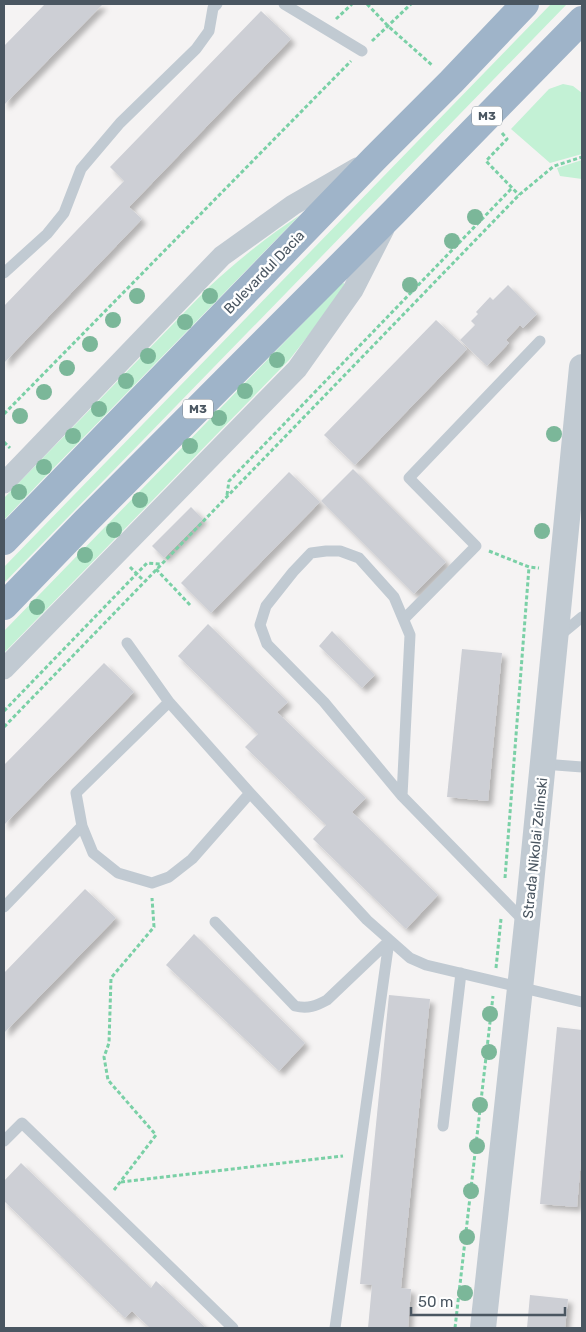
<svg xmlns="http://www.w3.org/2000/svg" width="586" height="1332" font-family="Rubik,sans-serif">
<defs>
<filter id="shadow"><feDropShadow dx="4.5" dy="4.5" stdDeviation="2.5" flood-color="#0004"/></filter>
</defs>
<rect width="100%" height="100%" fill="#f5f3f3"/>
<path fill="#c3f1d5" d="M551,4H567L4,583V567Z
M563,84L573,86L582,93V154L550,163L511,129L549,89Z
M582,160V179L560,176L557,168Z
M300,215L43,479L4,520V498L209,287C237,261 268,236 300,215Z
M344,283L346,287L290,359L4,653V631L341,284Z"/>
<path fill="#cdcfd5" filter="url(#shadow)" d="M45,4H103L4,105V46Z
M261,11L291,39L129,207L142,219L4,363V306L124,181L110,167Z
M508,285L537,314L523,328L520,325L506,340L509,343L487,366L460,340L475,325L471,321L478,314L476,312L490,297L493,300Z
M436,320L467,349L355,465L324,435Z
M353,469L446,562L414,594L321,501Z
M289,472L320,502L211,613L181,583Z
M191,507L203,519L164,558L152,546Z
M208,624L288,702L277,712L366,798L352,812L438,895L406,929L313,839L326,825L245,747L258,734L178,656Z
M332,631L375,675L362,688L319,646Z
M462,649L502,653L488,801L447,797Z
M104,663L134,692L4,825V765Z
M85,889L116,918L4,1033V973Z
M194,934L305,1043L279,1071L166,965Z
M389,995L430,999L401,1288L411,1289L408,1328H368L372,1285L360,1284Z
M557,1027L582,1030V1147L577,1207L540,1204Z
M21,1163L151,1288L156,1281L206,1328H150L132,1311L125,1318L4,1201V1181Z
M530,1295L568,1299L565,1328H527Z"/>
<g fill="none" stroke-linecap="round" stroke-linejoin="round">
<path stroke="#7ad0a6" stroke-width="3" stroke-dasharray="4 2.5" stroke-linecap="butt" d="M367,4L388,26L433,66
M336,19L352,4
M372,41L411,4
M502,133L507,139L486,161L519,195
M4,414L351,61
M4,442L10,448
M227,495L229,481L512,188
M489,551L529,567L539,568
M130,567L144,581
M156,569L190,605
M4,711L147,563L160,564
M4,727L519,195L554,166L582,157
M505,878L529,567
M496,968L501,919
M121,1182L343,1156
M114,1190L156,1135L108,1080L104,1057L109,1043L111,978L154,927L152,898
M455,1328L493,996"/>
<path stroke="#c1cad2" stroke-width="11" d="M284,4L362,51
M4,273L47,234L64,213L81,169L120,123L196,49L209,31L213,8L217,4
M404,619L476,546L409,478L540,341
M559,636L582,617
M127,643L169,702L250,793L367,920L410,958L426,965L582,1002
M169,702L76,793L82,826L93,853L118,873L152,883L169,877L192,859L250,793
M543,764L582,767
M402,796L410,635L394,597L359,558L340,551H326L311,553L293,572L266,606L260,625L267,644L324,702L402,796L526,923
M4,907L82,826
M215,922L295,1006C308,1009 316,1006 327,1000L389,941
M443,1126L461,973
M4,1141L22,1123L233,1328
M335,1328L389,941"/>
<path stroke="#c1cad2" stroke-width="21" d="M4,483L222,256L293,205L357,168
M4,669L297,369L353,290L384,229"/>
<path stroke="#c1cad2" stroke-width="26" d="M483,1328L527,924L582,367"/>
<path stroke="#9fb4c9" stroke-width="28" d="M4,541L375,158L451,82L525,4
M4,606L86,521L393,213L582,20"/>
</g>
<g fill="#7bb799">
<circle cx="475" cy="217" r="8"/>
<circle cx="452" cy="241" r="8"/>
<circle cx="410" cy="285" r="8"/>
<circle cx="137" cy="296" r="8"/>
<circle cx="210" cy="296" r="8"/>
<circle cx="113" cy="320" r="8"/>
<circle cx="185" cy="322" r="8"/>
<circle cx="90" cy="344" r="8"/>
<circle cx="148" cy="356" r="8"/>
<circle cx="277" cy="360" r="8"/>
<circle cx="67" cy="368" r="8"/>
<circle cx="126" cy="381" r="8"/>
<circle cx="245" cy="391" r="8"/>
<circle cx="44" cy="392" r="8"/>
<circle cx="99" cy="409" r="8"/>
<circle cx="20" cy="416" r="8"/>
<circle cx="219" cy="418" r="8"/>
<circle cx="554" cy="434" r="8"/>
<circle cx="73" cy="436" r="8"/>
<circle cx="190" cy="446" r="8"/>
<circle cx="44" cy="467" r="8"/>
<circle cx="19" cy="492" r="8"/>
<circle cx="140" cy="500" r="8"/>
<circle cx="114" cy="530" r="8"/>
<circle cx="542" cy="531" r="8"/>
<circle cx="85" cy="555" r="8"/>
<circle cx="37" cy="607" r="8"/>
<circle cx="490" cy="1014" r="8"/>
<circle cx="489" cy="1052" r="8"/>
<circle cx="480" cy="1105" r="8"/>
<circle cx="477" cy="1146" r="8"/>
<circle cx="471" cy="1191" r="8"/>
<circle cx="467" cy="1237" r="8"/>
<circle cx="465" cy="1293" r="8"/>
</g>
<g text-anchor="middle" stroke-width="5" stroke-linejoin="round" paint-order="stroke">
<g fill="#fff" stroke="#808990" stroke-width="1">
<rect x="472" y="106.5" width="30" height="19" rx="4"/>
<rect x="183" y="399.5" width="30" height="19" rx="4"/>
</g>
<g font-size="12" font-weight="bold" fill="#4a5661">
<text x="487" y="120">M3</text>
<text x="198" y="413">M3</text>
</g>
<g font-size="14" fill="#4a5661" stroke="#fff">
<text transform="translate(264 272) rotate(-46)" y="5">Bulevardul Dacia</text>
<text transform="translate(535 848) rotate(-84)" y="5">Strada Nikolai Zelinski</text>
</g>
</g>
<rect width="586" height="1332" fill="none" stroke="#4a5661" stroke-width="10"/>
<path d="M411 1307v8h154v-8" fill="none" stroke="#4a5661" stroke-width="2.5"/>
<text x="418" y="1307" font-size="15" fill="#4a5661" stroke="#ffffff" stroke-width="4" paint-order="stroke">50 m</text>
</svg>
